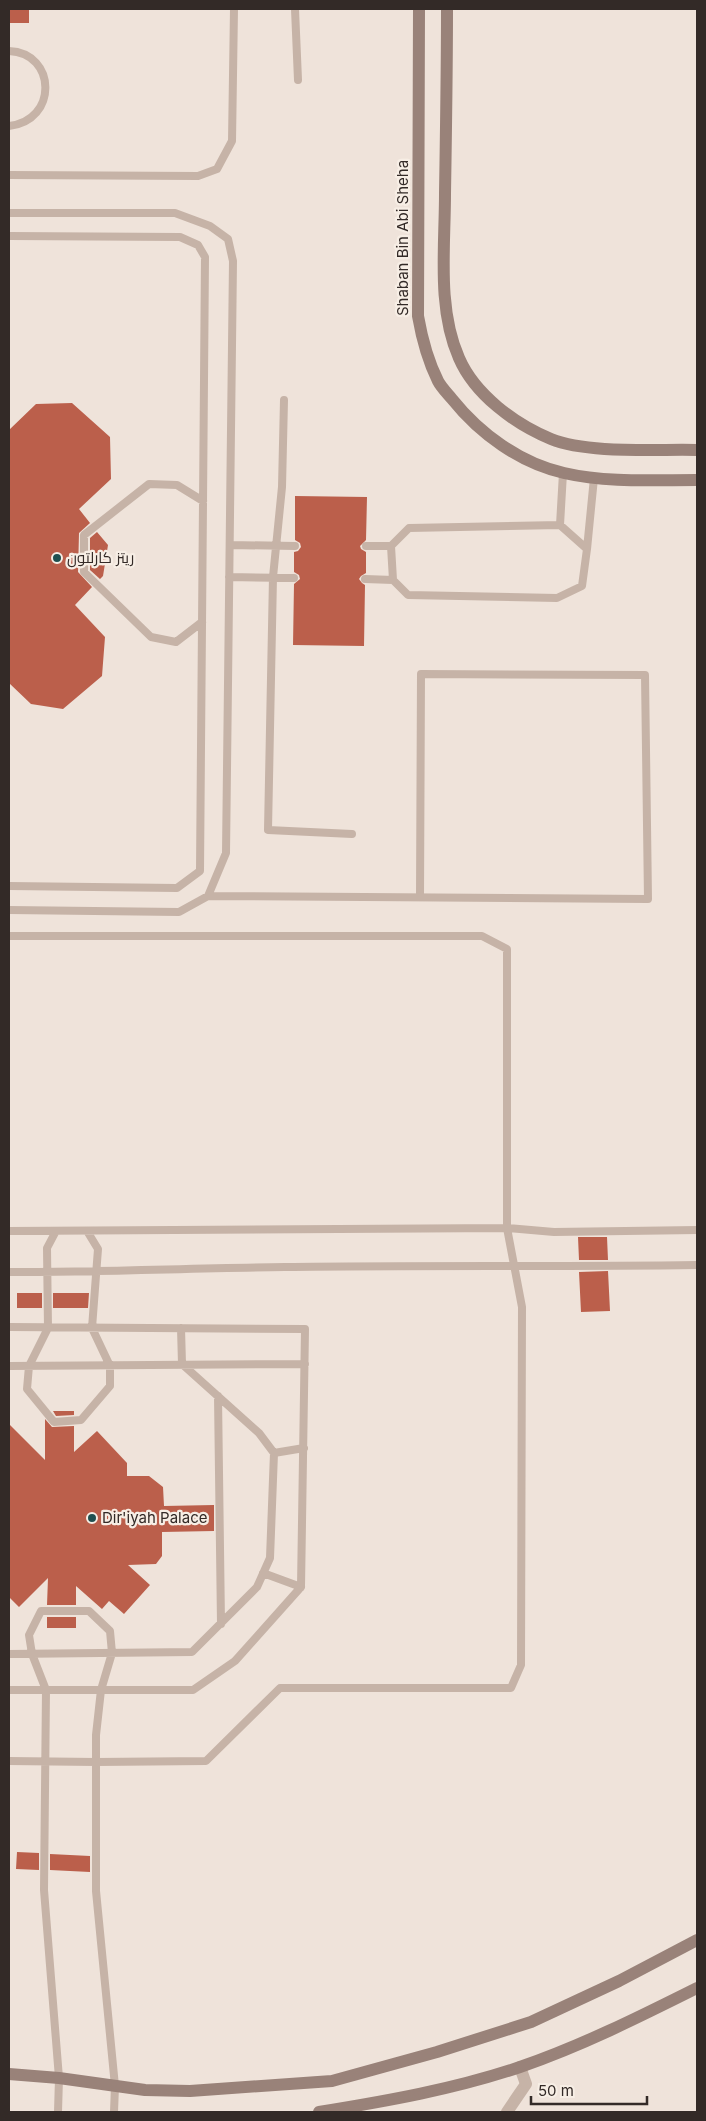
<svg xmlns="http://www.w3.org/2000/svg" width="706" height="2121" font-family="Inter,Cairo,sans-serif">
<rect width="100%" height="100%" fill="#efe3da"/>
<path fill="#bb5f4b" d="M9,9H29V23H9Z
M72,403L110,437L111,479L79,509L90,523L79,533L78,572L92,587L75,605L105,637L102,676L63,709L31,704L9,683V430L36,404Z
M295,496L367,497L366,540L360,546L361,549L366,552V573L361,576L359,579L362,583L365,585L364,646L293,645L294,584L300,579L299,575L294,572V552L298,551L301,547L300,543L295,540Z
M97,532L108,545L103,576L100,579L90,570V538Z
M578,1237H607L608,1260H579Z
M608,1271L610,1311L581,1312L579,1272Z
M17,1293H42V1308H17Z
M53,1293H89L88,1308H53Z
M53,1411H74V1415L56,1416Z
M45,1419L52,1427L74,1426V1452L97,1431L127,1463V1476H149L163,1487L164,1506L214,1505V1531L162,1532V1556L156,1564L128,1565L150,1585L124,1614L109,1601L102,1609L76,1586V1605H47L48,1578L19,1607L9,1597V1424L45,1460Z
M47,1617H76V1628H47Z
M17,1852L39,1853V1870L16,1869Z
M50,1854L90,1856V1872L50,1870Z"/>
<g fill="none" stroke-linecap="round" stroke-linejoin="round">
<path stroke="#c6b3a7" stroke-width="8" d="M295,9L298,80
M9,51C57,53 58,121 9,126
M9,175L198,176L217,169L232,141L234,9
M9,213H175L210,226L228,239L233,261L226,853L208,896L179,912L9,910
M9,236L180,237L198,245L205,257L200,871L177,888L9,886
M284,400L282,487L273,577L268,830L352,834
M560,525L587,549L582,586L557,598L408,595L393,580L391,546L409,528Z
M560,525L563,473
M230,545L295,546
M366,546H391
M587,549L594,478
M229,577L294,578
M365,579L393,580
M202,622L176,642L151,637L84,572V535L149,484L177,485L203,501
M208,896L648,899L645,675L421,674L420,897
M9,936H482L507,949V1228L522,1307L521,1665L511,1688H280L206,1761L96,1762L9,1761
M9,1231L507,1228L554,1232L697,1230
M56,1231L47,1248L48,1328L29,1366L27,1389L54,1422L81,1420L110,1386V1366L92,1328L98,1249L87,1231
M9,1272C101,1272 193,1268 285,1267C422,1265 560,1267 697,1265
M9,1327L305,1329L301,1587L235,1661L193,1690H9
M9,1366L305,1364
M218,1396L221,1624
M274,1453L304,1448
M263,1573L301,1587
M9,1654L192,1652L257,1587L270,1558L274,1453L259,1433L182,1364L181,1328
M58,2112L59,2078L44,1890L46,1690L32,1654L29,1635L41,1611H89L110,1631L112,1653L101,1690L96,1735V1891L115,2086L114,2112"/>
<path stroke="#c6b3a7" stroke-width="12" d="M507,2112L526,2084L520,2067"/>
<path stroke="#998279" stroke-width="12" d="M419,9L418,316C422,339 427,359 438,381C441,387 447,393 452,399C480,434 520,463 564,473C607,483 653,480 697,480
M447,9C447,70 446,132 445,194C445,248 437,308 459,358C475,395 515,424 551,439C588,454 656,449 697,450
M9,2074L59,2078L145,2090L190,2091L332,2081L437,2052L531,2022L619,1981L697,1940
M319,2112C387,2101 455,2089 520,2067C581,2046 639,2017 697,1988"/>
</g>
<g fill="#205050" stroke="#f7eee5" stroke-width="2">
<circle cx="57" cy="558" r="5"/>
<circle cx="92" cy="1518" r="5"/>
</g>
<g text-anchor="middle" stroke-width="4.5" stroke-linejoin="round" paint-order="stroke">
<g font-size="15" fill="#332a27" stroke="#f7eee5">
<text transform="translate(403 238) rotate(-90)" y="5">Shaban Bin Abi Sheha</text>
</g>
<g font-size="15" fill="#332a27" stroke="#f7eee5" text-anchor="start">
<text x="67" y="563">ريتز كارلتون</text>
<text x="102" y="1523">Dir'iyah Palace</text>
</g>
</g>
<rect width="706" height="2121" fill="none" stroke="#332a27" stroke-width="20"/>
<path d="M531 2096v8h116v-8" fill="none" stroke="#332a27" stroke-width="2.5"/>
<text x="538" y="2096" font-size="15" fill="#332a27" stroke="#f7eee5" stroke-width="4" paint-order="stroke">50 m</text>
</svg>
